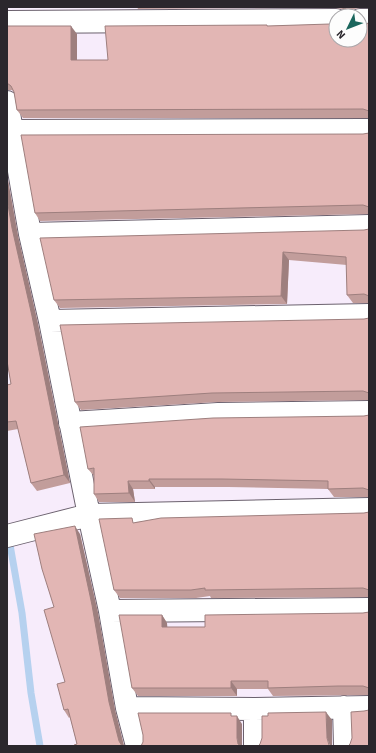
<svg xmlns="http://www.w3.org/2000/svg" width="376" height="753" font-family="'Source Sans 3',sans-serif">
<rect width="100%" height="100%" fill="#f7ecfb"/>
<g fill="none" stroke-linecap="round" stroke-linejoin="round">
<path stroke="#b6d1ef" stroke-width="7" d="M9,539L22,613L31,693L40,746"/>
<g stroke="#6b616e" stroke-width="24">
<path id="minor" d="M360,20H369
M7,22L336,20
M7,102L30,234L50,321L89,515L110,611L127,708L137,746
M13,131L369,130
M30,234L369,226
M50,321L369,315
M70,423L218,414L369,412
M7,536L89,515L369,509
M110,611L369,609
M344,707L345,746
M127,708L255,709L369,707
M255,746V709"/>
</g>
<use href="#minor" stroke="#fff" stroke-width="22"/>
</g>
<path fill="#c29d9b" d="M137,7H272V8L138,9Z
M307,7H369V8H360L354,9L349,13L342,9L336,8H307Z
M369,23V118H23L17,110L14,92L12,90H7V26L77,34V60H108L268,26L364,24Z
M369,133V214L40,221L35,213Z
M7,175L18,236L38,324L70,483L37,491L31,483L18,429L7,431V385L11,384L7,361Z
M369,229V303H353L347,295V265L289,260L287,304L60,308L54,300Z
M369,318V400L218,402L81,410L75,402Z
M369,415V497H334L328,489L228,487H155V489H133L135,502H99L94,494V476L88,469L364,416Z
M369,512V597L211,598L210,596L196,598H120L114,590L135,522L364,513Z
M80,534L98,613L115,710L124,746H74L77,744L70,717L69,718L64,710L65,682L54,607Z
M369,612V695L273,696L268,689H237V696H138L132,688L162,615L167,623V627H205L363,613Z"/>
<path fill="#9e7f7e" d="M343,7H345L349,13V16H347L342,10Z
M71,26L77,34V68L71,60Z
M7,175L18,236L38,324L70,483L64,475L12,228L7,199Z
M283,252L289,260L287,304L281,296Z
M149,479L155,487V489L149,481Z
M128,481L133,489L135,502L129,493Z
M75,526L80,534L98,613L115,710L124,746H122L119,741L109,702Z
M162,615L167,623L168,635L162,627Z
M231,681L237,689V696L231,688Z
M326,712L332,720V746H330L327,738Z
M237,716L242,724V746H240L238,744L237,738Z"/>
<path fill="#e2b6b4" stroke="#9e7f7e" d="M336,23V40H360V24H364L369,23V111L363,109L17,110L14,92L11,86L7,83V26H71V60H108L105,26L267,25V26L330,24Z
M369,133V207L363,205L35,213L21,135L363,134Z
M7,199L12,228L32,316L64,475L31,483L16,421L7,422V385L11,384L7,361Z
M369,229V296L364,294L347,295L346,257L283,252L281,296L54,300L40,238L364,230Z
M369,318V393L363,391L212,393L75,402L60,325L364,319Z
M369,415V490L363,488L328,489V481L222,479H149V481H128L129,493L94,494V468L88,469L80,427L213,418L364,416Z
M369,512V590L363,588L205,590V588L191,590H114L99,519L132,518L133,523L161,518L364,513Z
M75,526L92,605L109,702L119,741L122,746H74V745L77,744L68,709L64,710L57,684L65,682L44,610L54,607L42,569L34,534Z
M369,612V688L363,686H338L268,688V681H231V688H132L119,615H162V627H205V615L363,613Z
M369,710V746H348L350,744L352,738L351,712L364,711Z
M326,712L327,738L329,745L330,746H258L260,744L262,738V716H268V713Z
M138,713H231V716H237V738L238,744L241,746H141L143,742V735Z"/>
<rect width="376" height="753" fill="none" stroke="#2b272d" stroke-width="16"/>
<g transform="translate(348 28) rotate(227)"><circle r="19" fill="#fdfdfd" stroke="#a9a7aa"/>
<path d="M0-3L7 15L0 10L-7 15Z" fill="#1b665d"/>
<text y="-6" font-size="11" font-weight="bold" text-anchor="middle" fill="#2b272d">N</text>
</g>
</svg>
